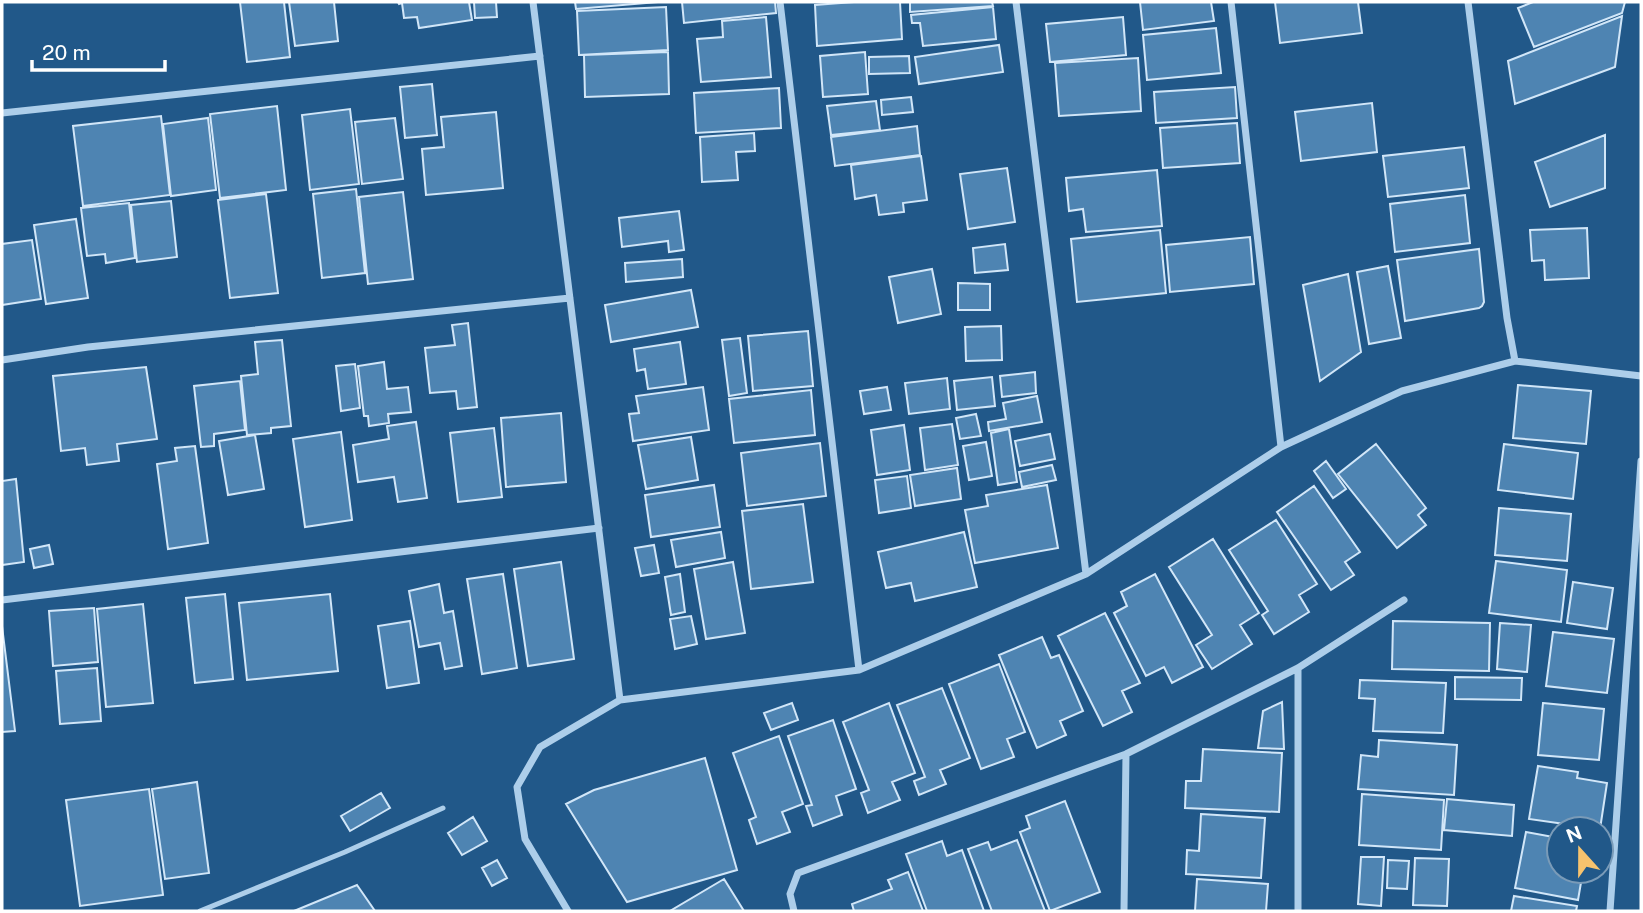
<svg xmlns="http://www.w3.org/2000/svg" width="1643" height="913" font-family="'Public Sans',sans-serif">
<rect width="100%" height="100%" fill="#215889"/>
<path fill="#4e84b2" stroke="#d1e6f8" stroke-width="2" d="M240,2H284L290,57L247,62Z
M289,2H334L338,41L295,46Z
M398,2H469L472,20L419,28L417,17L404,18L402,3L399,4Z
M474,2H496L497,17L475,18Z
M575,2H658L576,9Z
M682,2H775L776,13L684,23Z
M854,2H900L902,39L817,46L815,5Z
M910,2H992L993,6L910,12Z
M1140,2H1211L1214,21L1143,30Z
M1275,2H1358L1362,33L1280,43Z
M1533,2H1625L1622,13L1534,47L1518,8Z
M666,7L668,50L579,55L577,11Z
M993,7L996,39L923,46L920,23H912L911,15Z
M1622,16L1615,67L1515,104L1508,61Z
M766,17L771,77L701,82L697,39L723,37L722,21Z
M1123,17L1126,55L1050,62L1046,24Z
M1216,28L1221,73L1147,80L1143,35Z
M999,45L1003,72L919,84L915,57Z
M668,52L669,94L585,97L584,55Z
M865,52L868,94L823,97L820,56Z
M909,56L910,73L869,74V57Z
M1138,58L1141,111L1059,116L1055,63Z
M432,84L437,135L405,138L400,87Z
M1235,87L1237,118L1156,123L1154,92Z
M779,88L781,128L696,133L694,93Z
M911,97L913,112L882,115L881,100Z
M876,101L880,130L831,135L827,106Z
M1372,103L1377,152L1301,161L1295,112Z
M277,106L286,190L220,198L210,114Z
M350,109L359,184L310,190L302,115Z
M496,112L503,188L426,195L422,149L444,147L441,117Z
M161,116L170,195L83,206L73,126Z
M208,118L216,190L171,196L163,124Z
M395,118L403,179L362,184L355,122Z
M1237,123L1240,163L1163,168L1160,128Z
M917,126L920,155L835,166L831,137Z
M754,133L755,151L736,152L738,180L702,182L700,137Z
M1605,135V188L1550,207L1535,162Z
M1464,147L1469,188L1388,197L1383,156Z
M921,156L927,200L903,203L904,212L879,215L876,195L855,199L851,165Z
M1007,168L1015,222L968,229L960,174Z
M1157,170L1162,226L1086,232L1083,209L1069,211L1066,178Z
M356,189L365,273L322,278L313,194Z
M403,192L413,279L368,284L359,197Z
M266,194L278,293L230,298L218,200Z
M1465,195L1470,243L1395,252L1390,204Z
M171,201L177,257L137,262L131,205Z
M129,203L135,258L106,263L105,254L87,256L81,208Z
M679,211L684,250L669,252L668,241L622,247L619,218Z
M76,219L88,298L46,304L34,225Z
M1587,228L1589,278L1545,280L1544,260L1532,261L1530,230Z
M1160,230L1166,293L1077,302L1071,239Z
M1250,237L1254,284L1170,292L1166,245Z
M32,240L41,299L2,305V244Z
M1005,244L1008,270L975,273L973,248Z
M1479,249L1484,302L1482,306L1479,308L1405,321L1397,260Z
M682,259L683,277L626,282L625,263Z
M1388,266L1401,338L1369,344L1357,272Z
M932,269L941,314L898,323L889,277Z
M1348,274L1361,352L1320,381L1303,285Z
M958,283L990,284V310H958Z
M691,290L698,327L611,342L605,305Z
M468,323L477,407L458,409L456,391L430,393L425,348L455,345L452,325Z
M1001,326L1002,360L966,361L965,327Z
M808,331L813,386L753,391L748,336Z
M740,338L747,393L729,396L722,340Z
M282,340L291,426L271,428V433L247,435L241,376L258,374L255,342Z
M680,342L686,384L648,389L645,369L637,371L634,349Z
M384,362L387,389L408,387L411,412L388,414L389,423L369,426L368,416H364L358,366Z
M355,364L360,408L341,411L336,366Z
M146,367L157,439L117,444L119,461L87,465L85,448L61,451L53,376Z
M1035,372L1036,393L1002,397L1000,376Z
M992,377L995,406L957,410L954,381Z
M947,378L950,409L909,414L905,383Z
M240,381L245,430L214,434V446L201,447L194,386Z
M1518,385L1591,391L1586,444L1513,438Z
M703,387L709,430L633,441L629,414L639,413L636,396Z
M887,387L891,410L864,414L860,391Z
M811,390L815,435L734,443L729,399Z
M1037,396L1042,422L989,431L988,422L1006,419L1003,403Z
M561,413L566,482L506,487L501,418Z
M976,414L981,436L960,439L956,418Z
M416,422L427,498L398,502L394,477L358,482L353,445L389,439L387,426Z
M952,424L958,465L925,470L920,428Z
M904,425L910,470L877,475L871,430Z
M494,428L502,497L458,502L450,433Z
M1009,429L1017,482L998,485L991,433Z
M341,432L352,520L305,527L293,439Z
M1050,434L1055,459L1020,466L1015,441Z
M255,435L264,489L228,495L219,441Z
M691,437L698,480L646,489L638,445Z
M986,442L992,476L969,480L963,446Z
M820,443L826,496L747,506L741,453Z
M1376,444L1426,508L1418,515L1426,525L1397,548L1338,474Z
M1504,444L1578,453L1573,499L1498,490Z
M195,446L208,543L168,549L157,464L177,461L175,448Z
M1326,461L1346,489L1333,498L1314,471Z
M1052,465L1056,480L1022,487L1019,472Z
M957,468L961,499L915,506L910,475Z
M907,476L911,508L879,513L875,480Z
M16,479L24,562L2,565V481Z
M714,485L720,527L651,537L645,495Z
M1047,485L1058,548L975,563L965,510L988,506L986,495Z
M1314,486L1360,552L1345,562L1354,575L1331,590L1277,512Z
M803,504L813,582L751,589L742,511Z
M1499,508L1571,514L1567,561L1495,555Z
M1276,520L1317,584L1299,595L1309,612L1274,634L1262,615L1268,611L1229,550Z
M721,532L725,558L676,567L671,540Z
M964,532L977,587L915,601L911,583L886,588L878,552Z
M1213,539L1259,613L1240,625L1252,644L1212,669L1196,645L1212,635L1169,567Z
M49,545L53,564L34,568L30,549Z
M654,545L659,573L641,576L635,548Z
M1496,561L1567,570L1561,622L1489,613Z
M561,562L574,659L528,666L514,569Z
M733,562L745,633L706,639L694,569Z
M503,574L517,668L482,674L467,579Z
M680,574L685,612L671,615L665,577Z
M1155,574L1203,667L1172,683L1164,667L1146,676L1114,613L1127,606L1121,592Z
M1573,582L1613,588L1607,629L1567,623Z
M439,584L444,613L453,611L462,666L445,669L440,643L419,647L409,591Z
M225,594L233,679L195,683L186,598Z
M330,594L338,671L247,680L239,603Z
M143,604L153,703L106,707L97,609Z
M94,608L98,662L53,666L49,611Z
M1105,613L1140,683L1122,691L1132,712L1103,726L1058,636Z
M691,616L697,644L675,649L670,619Z
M410,621L419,683L387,688L378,626Z
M1393,621L1490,623L1489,671L1392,669Z
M1500,623L1531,625L1527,672L1497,669Z
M2,626L15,731L2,732Z
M1553,632L1614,639L1607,693L1546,686Z
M1042,637L1051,658L1059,655L1083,711L1060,721L1066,735L1037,748L999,655Z
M999,664L1025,732L1007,739L1014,757L981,769L949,684Z
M97,668L101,721L60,724L56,671Z
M1455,677L1522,678L1521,700L1455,699Z
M1360,680L1446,683L1443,733L1373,731L1375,699L1359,698Z
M942,688L970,758L940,770L946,784L919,795L914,781L925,777L897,705Z
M1282,702L1284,749L1258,748L1263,711Z
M792,703L798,720L771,730L764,713Z
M889,703L915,773L892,782L900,800L868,813L861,793L869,790L843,722Z
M1543,703L1604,709L1599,760L1538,755Z
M833,720L856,789L836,796L842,815L813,826L806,806L812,805L788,736Z
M779,736L803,804L782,812L790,832L757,844L749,820L756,817L733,753Z
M1379,740L1457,745L1454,795L1358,789L1361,755L1378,757Z
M1203,749L1282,753L1279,812L1185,808L1186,781H1201Z
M705,758L737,870L627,902L566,804L594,790Z
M1538,766L1578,772L1577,778L1607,783L1600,829L1529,819Z
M197,782L209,873L165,879L152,789Z
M149,789L163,895L80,906L66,800Z
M381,793L390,808L350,831L341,816Z
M1362,794L1444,800L1441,850L1359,845Z
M1447,799L1514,805L1512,836L1444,830Z
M1065,801L1100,892L1050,911L1020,832L1030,828L1026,816Z
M1201,814L1265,818L1261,878L1186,874L1187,850L1199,851Z
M473,817L487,841L462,855L448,833Z
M1526,832L1559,838V871H1583L1578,900L1515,888Z
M1017,840L1045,911H992L968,849L988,842L991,850Z
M942,841L947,856L962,850L984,911H927L906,854Z
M1361,857H1384L1381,906L1358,904Z
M1415,858L1449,859L1447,906L1413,905Z
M497,860L507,878L492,886L482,868Z
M1388,860L1409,861L1407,889L1387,888Z
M908,872L923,911H854L852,904L892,889L888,880Z
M724,879L744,911H670Z
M1197,879L1268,884L1266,911H1182H1195Z
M357,885L375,911H294Z
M1514,896L1577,906L1576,911H1511Z"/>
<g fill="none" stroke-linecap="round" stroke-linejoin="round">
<path stroke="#adceea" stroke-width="5" d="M200,911L345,852L443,808"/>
<path stroke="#adceea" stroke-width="7" d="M533,2L620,700
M780,2L859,670
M1016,2L1086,574
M1231,2L1281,447
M1468,2L1507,318L1515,361
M2,113L540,56
M2,360L88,347L570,298
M2,600L599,528
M568,911L525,839L517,787L540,747L620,700L859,670L1086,574L1281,447L1402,391L1515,361L1641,376
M794,911L790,894L798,873L1126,754L1298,668L1404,600
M1124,911L1126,754
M1298,911V668
M1610,911L1641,461"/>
</g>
<rect width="1643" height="913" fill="none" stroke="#ffffff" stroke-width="7"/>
<g transform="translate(1580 850) rotate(339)"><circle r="33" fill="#215889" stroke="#7a9bb8" stroke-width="2"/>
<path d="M0-5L12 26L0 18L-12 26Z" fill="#f7c36e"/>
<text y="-10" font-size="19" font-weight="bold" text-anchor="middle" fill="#ffffff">N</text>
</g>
<path d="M32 60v10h133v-10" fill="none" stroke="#ffffff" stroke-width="3.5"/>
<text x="42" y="60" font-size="21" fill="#ffffff" stroke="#215889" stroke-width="5" paint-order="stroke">20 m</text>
</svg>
